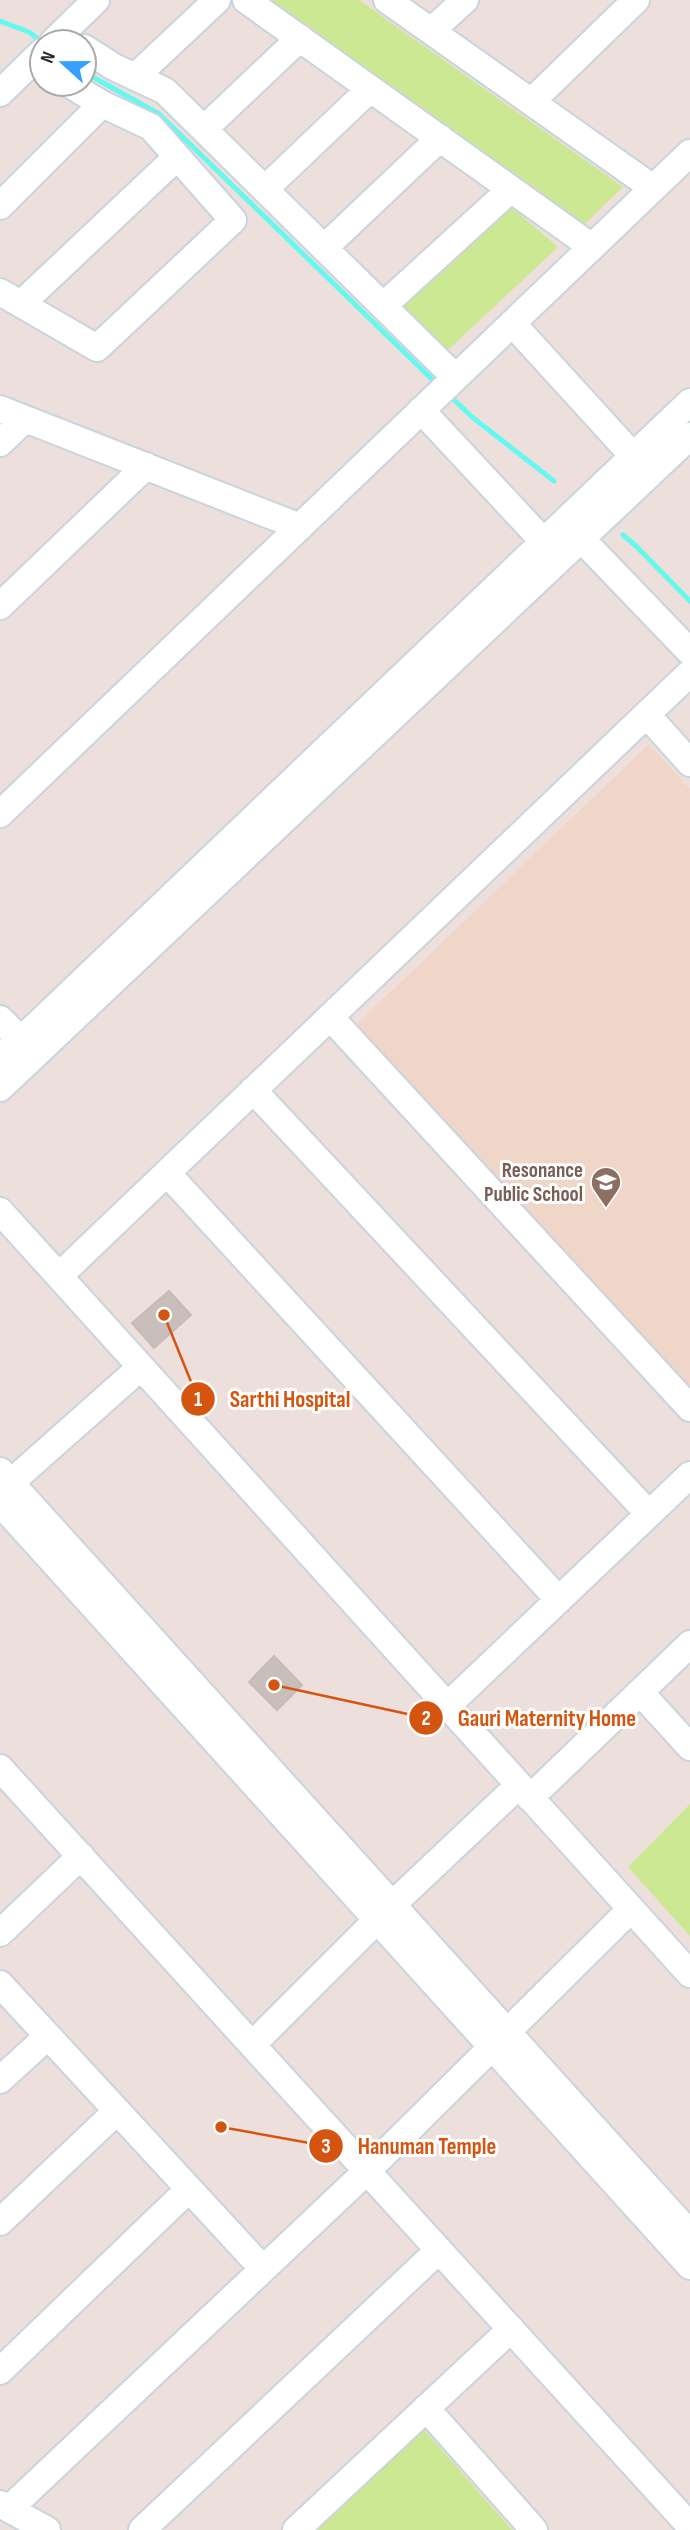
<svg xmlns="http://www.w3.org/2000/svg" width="690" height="2530" font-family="'Sofia Sans Condensed',sans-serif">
<rect width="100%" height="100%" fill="#eddfdb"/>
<path fill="#f0d6c9" d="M649,744L690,789V1393L356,1025Z"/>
<path fill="#cde893" d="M261,0H359L623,187L585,224Z
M510,206L558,247L447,351L401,309Z
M690,1804V1936L628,1867Z
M421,2426L512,2530H313Z"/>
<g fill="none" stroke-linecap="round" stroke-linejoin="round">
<path stroke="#65f8ee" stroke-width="5" d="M0,21L29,32L42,42
M84,72L159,114L438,385
M448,394L472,417L554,481
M623,535L636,546L690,601"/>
</g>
<path fill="#c8beba" stroke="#c9bbb4" stroke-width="2" d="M169,1291L191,1315L154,1348L132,1323Z
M274,1656L302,1685L277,1710L249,1682Z"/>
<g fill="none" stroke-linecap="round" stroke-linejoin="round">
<g stroke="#c9d4dd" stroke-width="30">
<path id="minor" d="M246,0L592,247
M387,0L653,188
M431,31L465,0
M53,42L96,0
M84,48L114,67L165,91L455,377
M135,77L217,0
M0,93L42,52
M531,102L636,0
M204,129L300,38
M265,189L370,89
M0,206L102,104
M324,248L440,138
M0,292L97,348L233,220L151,127L102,104L69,84
M21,304L177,157
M383,306L511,189
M512,323L645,469
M0,409L300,527
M421,410L556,555
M0,443L25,419
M570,527L690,652
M0,606L146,466
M647,715L690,763
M0,814L690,153
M330,1017L690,1408
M0,1019L21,1040
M0,1056L21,1040L690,402
M0,1088L690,436
M253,1090L649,1514
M167,1173L559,1600
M0,1211L690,1974
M59,1276L690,673
M0,1471L690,2234
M0,1492L141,1367
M0,1503L690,2266
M640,1692L690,1747
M447,1706L690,1475
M0,1768L690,2526
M530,1798L690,1644
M0,1933L81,1856
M0,1984L263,2269
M252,2045L392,1905L519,1785
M0,2080L48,2036
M0,2222L117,2111
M0,2371L189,2189
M426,2408L534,2530
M0,2504L47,2530
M9,2509L367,2171L631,1909
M142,2530L439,2250
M296,2530L511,2329"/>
</g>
<use href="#minor" stroke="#fff" stroke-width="26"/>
</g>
<defs>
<g id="school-pin" transform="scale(1.575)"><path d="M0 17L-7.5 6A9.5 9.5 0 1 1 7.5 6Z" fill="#8d6e63" stroke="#fff"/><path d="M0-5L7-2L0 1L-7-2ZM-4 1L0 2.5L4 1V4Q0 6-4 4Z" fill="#fff"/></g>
</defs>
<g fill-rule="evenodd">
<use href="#school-pin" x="606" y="1182"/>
</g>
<g text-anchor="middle" stroke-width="6" stroke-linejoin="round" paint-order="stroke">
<g font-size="21" font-weight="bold" fill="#785e54" stroke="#fff" text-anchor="end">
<text x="583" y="1177">Resonance<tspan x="583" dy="24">Public School</tspan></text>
</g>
</g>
<path fill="none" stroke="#d5540f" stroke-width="2.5" d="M164 1315L198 1399M274 1685L426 1718M221 2127L326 2146"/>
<g fill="#d5540f" stroke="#fff" stroke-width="2.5">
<circle cx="164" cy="1315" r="7"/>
<circle cx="274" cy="1685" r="7"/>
<circle cx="221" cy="2127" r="7"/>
<circle cx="198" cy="1399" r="18"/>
<circle cx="426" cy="1718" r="18"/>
<circle cx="326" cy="2146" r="18"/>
</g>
<g font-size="21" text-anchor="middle" font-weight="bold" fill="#fff">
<text x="198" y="1406">1</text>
<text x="426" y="1725">2</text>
<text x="326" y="2153">3</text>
</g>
<g font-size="23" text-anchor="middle" font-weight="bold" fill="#d5540f" stroke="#fff" stroke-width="6" stroke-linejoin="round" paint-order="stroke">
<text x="290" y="1407">Sarthi Hospital</text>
<text x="547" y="1726">Gauri Maternity Home</text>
<text x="427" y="2154">Hanuman Temple</text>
</g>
<g transform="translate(63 63) rotate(291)"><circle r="33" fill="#ffffff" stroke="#aaaaaa" stroke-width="2"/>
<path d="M0-5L12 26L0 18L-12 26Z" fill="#369fff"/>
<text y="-10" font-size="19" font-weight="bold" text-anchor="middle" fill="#2a2a2a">N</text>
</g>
</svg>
